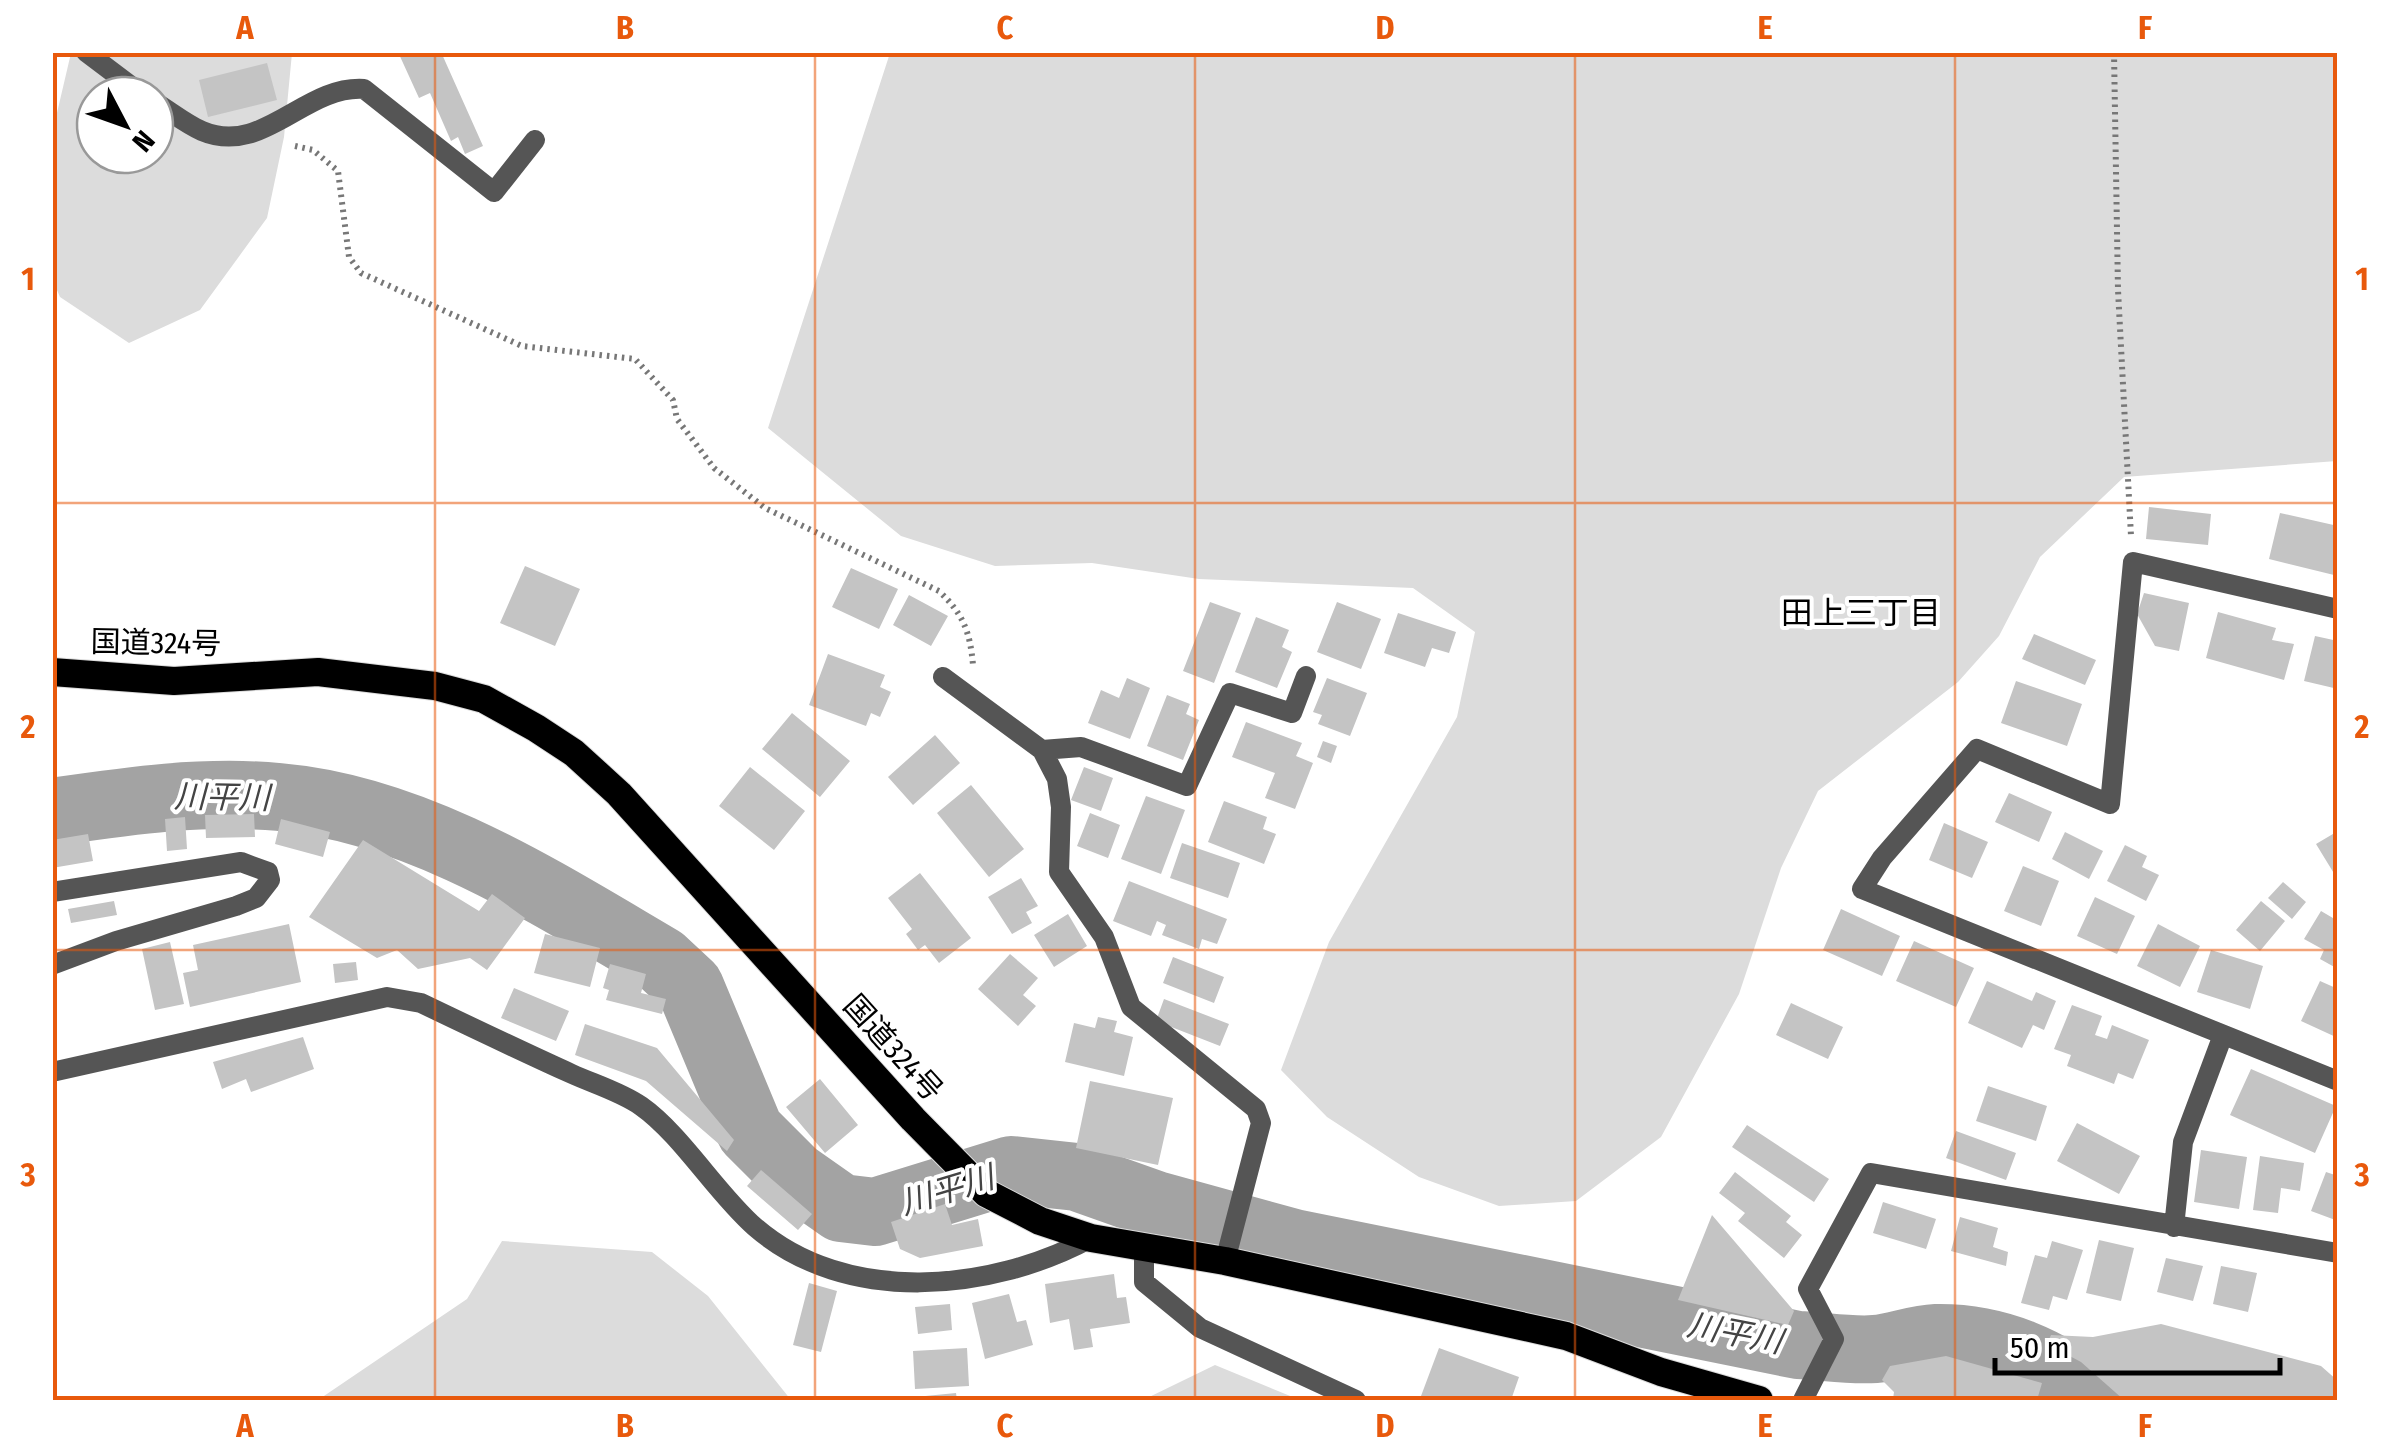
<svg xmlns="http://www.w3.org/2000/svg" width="2390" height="1453" font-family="'Fira Sans Condensed','Noto Sans JP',sans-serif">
<rect width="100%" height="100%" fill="#fff"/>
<path fill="#dcdcdc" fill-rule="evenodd" d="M71,53H292L284,137L267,218L200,310L129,343L60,297L53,281V130ZM95,95H155V155H95Z
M890,53H2337V461L2124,477L2040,557L1999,636L1958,682L1818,791L1781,868L1739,994L1661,1137L1576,1201L1499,1206L1419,1177L1327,1117L1281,1070L1329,942L1457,717L1475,632L1413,588L1199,579L1092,563L995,566L901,536L768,428Z
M502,1241L652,1252L708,1296L791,1400H318L467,1299Z
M1215,1365L1300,1400H1301H1143Z"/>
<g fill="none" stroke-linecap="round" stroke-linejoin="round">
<path stroke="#a3a3a3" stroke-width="68" d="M52,812C128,801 202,790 279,797C417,809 545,892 661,960L690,987L750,1131L794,1175L841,1208L875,1212L1011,1170L1077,1177L1156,1205L1294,1243L1798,1345C1823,1346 1850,1351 1875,1349C1895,1347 1915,1339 1936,1338C1997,1337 2052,1361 2098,1400"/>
</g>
<path fill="#c4c4c4" d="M398,52H441L483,146L465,154L458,137L451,141L430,93L419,98Z
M267,63L277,100L208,117L199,80Z
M2149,507L2211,514L2208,545L2146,539Z
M2280,513L2338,526L2334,575L2269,559Z
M525,566L580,589L555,646L500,623Z
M851,568L898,589L879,629L832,607Z
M2144,593L2189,603L2179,651L2155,646L2137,614Z
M909,595L948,616L931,646L893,625Z
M1210,602L1241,613L1214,683L1183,671Z
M1337,602L1381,619L1361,669L1317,652Z
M2218,612L2276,628L2272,640L2294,644L2284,680L2206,658Z
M1398,613L1456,632L1449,653L1432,648L1425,667L1384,653Z
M1256,617L1289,630L1282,647L1292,652L1277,688L1235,672Z
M2034,634L2096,660L2085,685L2022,659Z
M2315,636L2338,641V689L2304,681Z
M828,654L885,675L880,687L891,692L880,717L871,713L866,726L809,705Z
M1127,678L1150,688L1130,739L1088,723L1101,690L1119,698Z
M1327,678L1367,693L1350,736L1318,724L1322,715L1313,712Z
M2016,681L2082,704L2067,746L2001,723Z
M1167,695L1190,704L1186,714L1199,720L1183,760L1147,746Z
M792,713L850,761L820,797L762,749Z
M1246,722L1302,743L1296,756L1313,763L1295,809L1265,798L1275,773L1232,757Z
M935,735L960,763L913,805L888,777Z
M1323,741L1337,746L1331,763L1317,757Z
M750,767L805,811L774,850L719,806Z
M1084,767L1113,778L1101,811L1071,800Z
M971,785L1024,849L989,877L937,813Z
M2009,793L2052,812L2039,842L1995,822Z
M1146,796L1185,810L1161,874L1121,859Z
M1224,801L1267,817L1263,829L1276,834L1264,864L1208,842Z
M1090,813L1120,825L1108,858L1077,846Z
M254,814L255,837L206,838L205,815Z
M185,817L187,849L167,851L165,819Z
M281,819L330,832L323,857L275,844Z
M1944,823L1988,842L1972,878L1929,860Z
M2338,831V880L2316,844Z
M2065,832L2103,851L2089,879L2052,859Z
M88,834L93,861L52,868V840Z
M363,840L479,911L492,894L525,918L487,970L470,958L418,969L397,950L377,958L309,917Z
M1182,843L1240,863L1228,898L1170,878Z
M2125,845L2147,856L2142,867L2159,875L2146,901L2107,881Z
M2023,866L2059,881L2041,926L2004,911Z
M920,873L971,938L939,963L925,945L918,950L906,934L912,929L888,898Z
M1021,878L1038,906L1026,912L1032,923L1012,934L988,897Z
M1129,881L1227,919L1217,944L1202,939L1199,949L1162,935L1166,925L1157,921L1151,936L1113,921Z
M2283,882L2306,902L2292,919L2268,898Z
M2095,897L2135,916L2117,954L2077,936Z
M114,901L117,915L71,923L68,909Z
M2261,901L2285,921L2260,951L2236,930Z
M1841,909L1900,936L1882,976L1823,950Z
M2321,911L2338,921V969L2320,959L2324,950L2304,939Z
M1068,914L1087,946L1054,967L1034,935Z
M289,924L301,982L190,1007L183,973L198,970L193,945Z
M2158,924L2200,946L2180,987L2137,966Z
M545,934L600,948L590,987L534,973Z
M1914,941L1974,968L1956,1007L1896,981Z
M170,942L184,1004L155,1010L142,949Z
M2211,950L2263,966L2250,1009L2197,992Z
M1010,954L1038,978L1023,995L1036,1006L1018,1026L978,989Z
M1173,957L1224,977L1214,1003L1163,983Z
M356,962L358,980L335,983L333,964Z
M610,964L646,974L641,993L666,999L662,1014L606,1000L609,990L603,988Z
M1987,981L2032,1001L2036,992L2056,1001L2044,1030L2033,1025L2022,1048L1968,1023Z
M2320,981L2338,989V1038L2301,1021Z
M514,988L569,1011L556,1041L501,1018Z
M1164,999L1229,1024L1220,1046L1156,1021Z
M1791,1003L1843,1027L1828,1059L1776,1035Z
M2072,1005L2102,1016L2095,1035L2107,1039L2112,1025L2149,1040L2133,1079L2118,1073L2114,1084L2067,1066L2071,1055L2054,1049Z
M1098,1017L1117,1021L1114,1032L1133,1037L1124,1076L1065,1062L1074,1023L1095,1028Z
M585,1024L657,1048L734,1140L727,1151L646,1081L575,1055Z
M303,1037L314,1069L251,1092L246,1079L222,1089L213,1062Z
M2251,1069L2336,1106L2315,1153L2230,1115Z
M820,1079L858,1125L825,1153L786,1107Z
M1090,1081L1173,1098L1158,1165L1076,1148Z
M1988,1086L2047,1106L2036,1141L1976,1121Z
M2077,1123L2140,1156L2119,1194L2057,1161Z
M1747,1125L1829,1179L1814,1202L1732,1147Z
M1956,1131L2016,1153L2006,1180L1946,1158Z
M2201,1150L2247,1157L2239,1209L2194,1202Z
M2260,1156L2304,1163L2300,1191L2281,1188L2278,1213L2253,1210Z
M761,1170L812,1214L798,1230L747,1186Z
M1735,1172L1791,1216L1786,1222L1802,1235L1784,1258L1738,1221L1745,1213L1719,1193Z
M2326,1172L2338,1176V1221L2311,1211Z
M1883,1202L1936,1219L1926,1249L1873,1233Z
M945,1204L952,1225L978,1219L983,1246L920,1258L900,1249L891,1222Z
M1712,1215L1794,1311L1788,1325L1678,1300Z
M1960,1217L1998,1228L1993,1247L2008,1252L2006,1266L1951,1251Z
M2099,1240L2134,1248L2121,1301L2086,1293Z
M2052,1241L2083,1250L2067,1300L2053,1296L2049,1310L2021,1303L2035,1255L2047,1258Z
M2166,1258L2203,1266L2193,1301L2157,1292Z
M2221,1266L2257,1273L2248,1312L2213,1304Z
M1114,1274L1117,1298L1126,1297L1130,1323L1090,1329L1093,1347L1074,1350L1069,1319L1050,1323L1045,1284Z
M809,1283L837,1291L821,1352L793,1345Z
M1009,1294L1017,1322L1026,1320L1033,1345L985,1359L972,1303Z
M950,1304L952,1330L918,1334L915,1307Z
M2161,1324L2321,1366L2338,1381V1400H2124L2081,1362L2047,1344L2051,1335L2093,1337Z
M967,1348L969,1386L915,1389L913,1351Z
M1439,1348L1519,1377L1511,1400H1433L1421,1396Z
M1946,1356L2042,1383L2037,1400L1893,1399L1894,1392L1882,1380L1890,1366Z
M956,1393L957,1400H905V1398Z"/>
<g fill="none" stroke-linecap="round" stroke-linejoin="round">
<g stroke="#dbdbdb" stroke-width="30">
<path id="trunk" d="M52,672L174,681L318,672L435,686L484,699L536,728L574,753L619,794L913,1119L986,1193L1040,1221L1091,1238L1225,1261L1566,1336L1661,1372L1759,1400"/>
</g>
<path stroke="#777" stroke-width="6" stroke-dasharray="2.5 5" stroke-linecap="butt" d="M2114,52L2118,290L2131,536
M295,146L313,150L338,171L349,257L361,273L522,346L635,359L673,400L677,419L714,468L765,508L939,591C963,614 970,631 973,665"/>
<path stroke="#555" stroke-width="20" d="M86,52L143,95
M155,102C170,111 186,124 202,131C263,157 304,85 364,89L494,192L535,140
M2338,609L2133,562L2110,804L1977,749L1882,858L1862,889L2338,1081
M943,677L1042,750L1057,779L1061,807L1059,872L1104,937L1131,1007L1256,1109L1261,1123L1225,1261
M1042,750L1081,747L1187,786L1230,693L1292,713L1306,676
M52,892L241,862L268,872L270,880L256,898L236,906L116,941L52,965
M52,1072L387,997L421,1003C471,1027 521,1051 572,1074C594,1084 621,1092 641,1106C681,1134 717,1194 755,1227C846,1306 991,1292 1091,1238
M2174,1227L2183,1142L2223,1035
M1144,1248V1282L1200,1328L1356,1400
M1803,1400L1834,1339L1808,1289L1871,1173L2338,1253"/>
<use href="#trunk" stroke="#000" stroke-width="28"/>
</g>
<path fill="none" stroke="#e8590c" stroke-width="2.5" stroke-opacity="0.55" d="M435,52V1400M815,52V1400M1195,52V1400M1575,52V1400M1955,52V1400M52,503H2338M52,950H2338"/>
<g text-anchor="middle" stroke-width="8" stroke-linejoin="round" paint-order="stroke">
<g font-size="30" fill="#000" stroke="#fff">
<text transform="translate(156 643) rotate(1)" y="10">国道324号</text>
<text transform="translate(893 1048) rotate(48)" y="10">国道324号</text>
</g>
<g font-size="32" fill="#000" stroke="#fff">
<text x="1861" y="624">田上三丁目</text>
</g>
<g font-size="32" font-style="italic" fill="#444" stroke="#fff">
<text transform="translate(222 797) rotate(1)" y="11">川平川</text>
<text transform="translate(947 1190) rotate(-17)" y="11">川平川</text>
<text transform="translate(1735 1333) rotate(11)" y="11">川平川</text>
</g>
</g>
<rect width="2390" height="1453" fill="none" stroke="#ffffff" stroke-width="110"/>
<g transform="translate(125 125) rotate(131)"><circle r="48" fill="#ffffff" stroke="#999999" stroke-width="2.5"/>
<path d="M0-8L18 38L0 25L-18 38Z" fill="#000000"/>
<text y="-15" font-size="28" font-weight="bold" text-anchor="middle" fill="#000000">N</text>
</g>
<path d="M1995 1358v15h285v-15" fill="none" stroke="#000000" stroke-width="5"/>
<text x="2010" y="1358" font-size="30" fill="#000000" stroke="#ffffff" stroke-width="8" paint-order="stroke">50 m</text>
<rect x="55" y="55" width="2280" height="1343" fill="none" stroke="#e8590c" stroke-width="4"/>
<g font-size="32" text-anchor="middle" font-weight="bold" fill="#e8590c">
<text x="245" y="39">A</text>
<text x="625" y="39">B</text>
<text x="1005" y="39">C</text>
<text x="1385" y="39">D</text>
<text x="1765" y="39">E</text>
<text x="2145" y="39">F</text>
<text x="28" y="290">1</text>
<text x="2362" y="290">1</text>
<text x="28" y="738">2</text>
<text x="2362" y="738">2</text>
<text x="28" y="1186">3</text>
<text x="2362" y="1186">3</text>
<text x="245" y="1437">A</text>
<text x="625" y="1437">B</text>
<text x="1005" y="1437">C</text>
<text x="1385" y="1437">D</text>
<text x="1765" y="1437">E</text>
<text x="2145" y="1437">F</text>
</g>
</svg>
